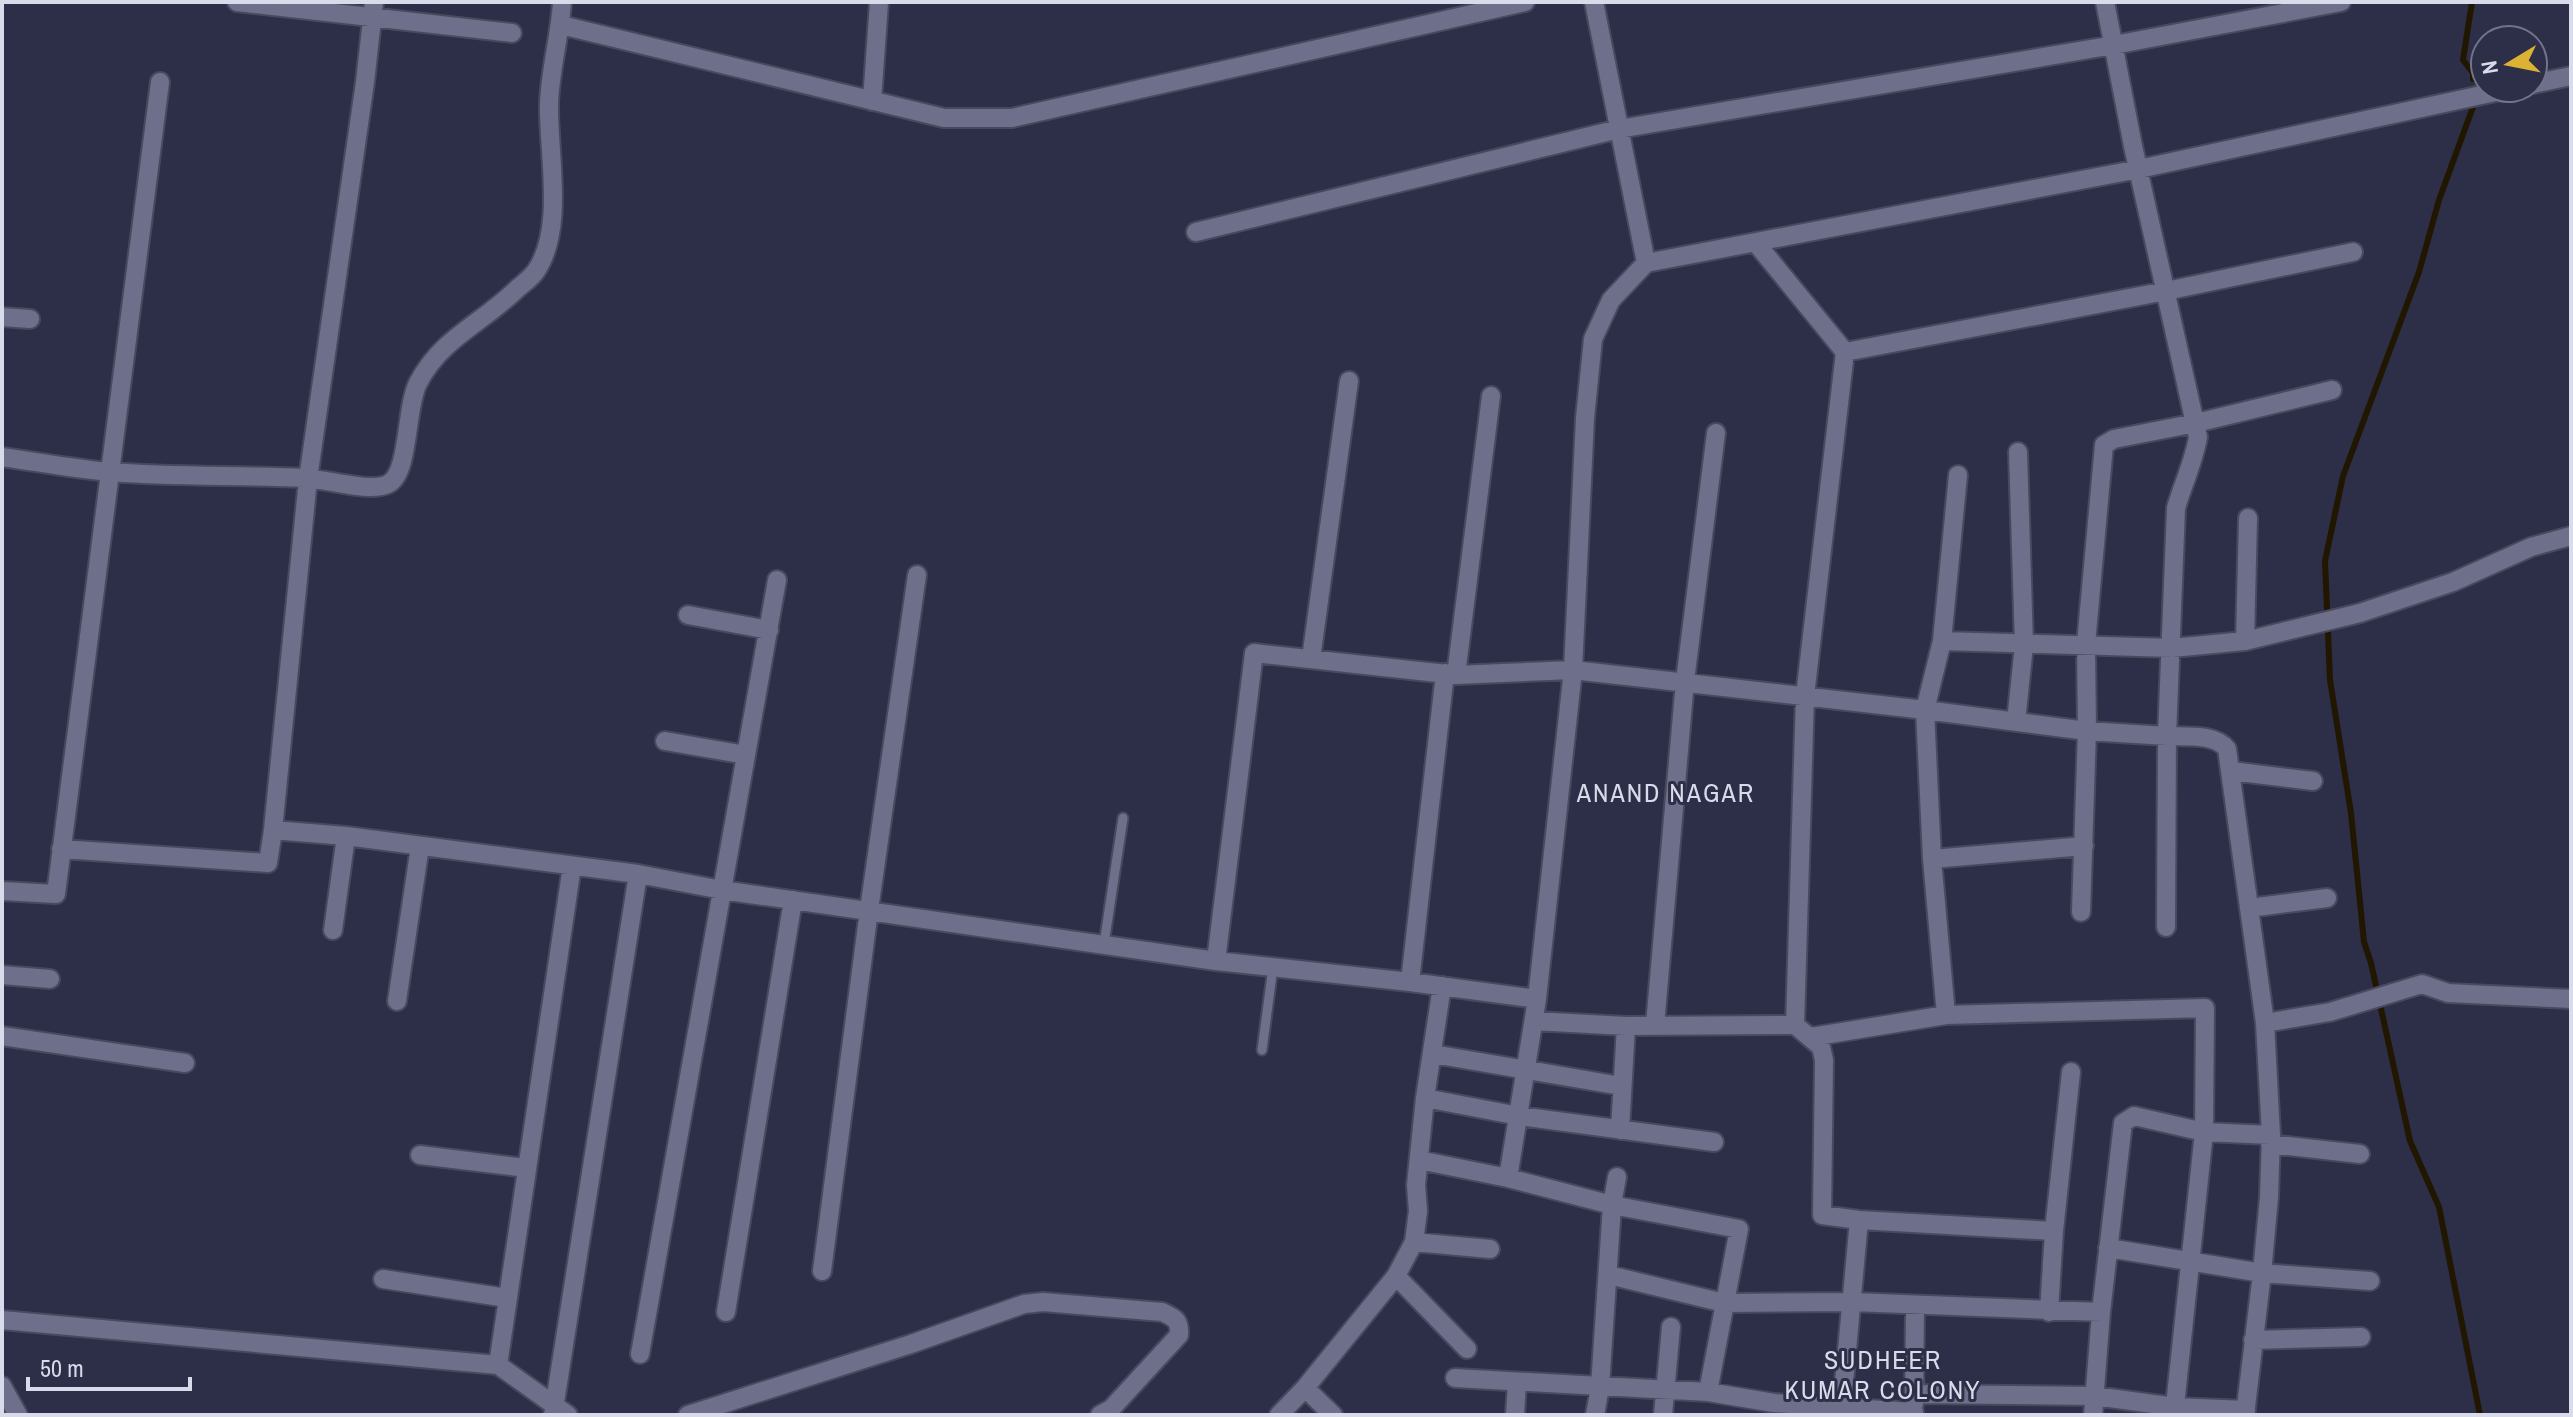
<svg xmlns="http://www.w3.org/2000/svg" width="2573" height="1417" font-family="'Archivo Narrow',sans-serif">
<rect width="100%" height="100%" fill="#2d2e47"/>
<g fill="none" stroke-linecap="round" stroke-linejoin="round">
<path stroke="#211700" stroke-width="6" d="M2472,2L2463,60L2473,73V79
M2473,107L2439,200L2419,272L2343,476L2325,561L2330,680L2351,813L2364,942L2371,963L2410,1141L2439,1207L2480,1415"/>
<g stroke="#49495e" stroke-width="13">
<path id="service" d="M1104,944L1123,818
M1262,1050L1273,967"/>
</g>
<g stroke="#49495e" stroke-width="22">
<path id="minor" d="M237,2L512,33
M1594,2L1646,263
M2105,2L2133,146L2198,437C2194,461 2183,484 2176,508L2167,736C2185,737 2215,733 2227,749L2265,1023
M561,25L944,118H1012L1525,2
M2533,84L2571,76
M872,101L879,2
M1196,232L1619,129L2114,45L2341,2
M1756,243L1845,352L2166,291L2353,252
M2,317L30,319
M1491,396L1456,675L1573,670L1585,418L1593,339L1611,300L1646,263L2139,169L2514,88
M2,457C38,462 74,469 110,472C174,477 240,475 304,478C326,479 370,493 388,484C410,473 405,409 418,383C442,337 483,323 518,288C524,283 531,278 536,271C565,228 548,154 549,104C550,70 560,36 562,2
M688,615L769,630
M1942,641L1958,475
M2245,641L2248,518
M1311,659L1349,381
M2016,722L2024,645L2018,452
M665,741L746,755
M2231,771L2313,781
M273,830L308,479L365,82L374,2
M61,849L268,863L273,830L346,836L638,874L722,890L1216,961L1410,982L1537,999
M1932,859L2084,846
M2,891L56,894L160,82
M2249,908L2327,898
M2081,912L2087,731L2086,644L2104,445L2114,439L2196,423L2332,390
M333,930L346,836
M1216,961L1254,653L1456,675
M2,975L50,979
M1410,982L1445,673
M397,1001L420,846
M1946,1015L1932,859L1925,710L2087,731L2167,736L2166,927
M1534,1021L1626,1026L1795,1025L1821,1047L1824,1060L1822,1215L1859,1220
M1655,1025L1685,681L1716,433
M1795,1025L1805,696L1845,352
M2,1036L185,1063
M1811,1037L1946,1015L2205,1008L2204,1132L2174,1415
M1433,1054L1621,1086
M1425,1098L1519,1116L1714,1142
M1620,1130L1626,1026
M2270,1144L2360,1154
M420,1155L526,1168
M1419,1160L1508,1178L1612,1205L1739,1229L1708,1392
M1508,1178L1537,999L1573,670L1925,710L1942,641L2172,648L2245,641L2360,613L2453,582L2531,547L2571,536
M1414,1242L1490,1249
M2108,1248L2262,1273L2245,1415
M822,1271L869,910L917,575
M1609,1275L1724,1303L1853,1302L2101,1312
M1396,1276L1467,1349
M383,1279L507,1298
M2370,1281L2262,1273L2269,1197L2271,1135L2265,1023L2330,1012L2422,984L2448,993L2571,999
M726,1312L793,900
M2049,1312L2054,1231L2071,1072
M2,1320L498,1365L568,1415
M2253,1340L2361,1337
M640,1354L777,580
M498,1365L572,866
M1455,1378L1708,1392L1774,1403L1914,1412
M2,1386L18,1415
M1305,1388L1333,1415
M1915,1394L2095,1396L2175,1407L2246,1410
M1914,1404L1915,1305
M553,1415L638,874
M688,1415L911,1344L1024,1304L1043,1302L1162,1312C1175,1318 1180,1320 1179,1335L1111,1409L1100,1415
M1279,1415L1305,1388L1396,1276L1414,1242L1418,1211L1416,1185L1425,1098L1442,986
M1515,1415L1517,1382
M1595,1415L1600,1387L1612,1205L1617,1177
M1663,1415L1671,1327
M1841,1415L1859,1220L2054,1231
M2093,1415L2101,1312L2123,1123L2134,1116L2204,1132L2271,1135"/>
</g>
<use href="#service" stroke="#6d6f8b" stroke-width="9"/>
<use href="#minor" stroke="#6d6f8b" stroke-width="18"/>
</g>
<g text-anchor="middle" stroke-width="6" stroke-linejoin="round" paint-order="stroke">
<g font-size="26" letter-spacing="2" fill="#d9dbeb" stroke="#2d2e47">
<text x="1666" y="802">ANAND NAGAR</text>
<text x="1883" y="1369">SUDHEER<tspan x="1883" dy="30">KUMAR COLONY</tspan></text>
</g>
</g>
<rect width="2573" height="1417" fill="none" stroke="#d9dbeb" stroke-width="8"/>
<g transform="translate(2509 64) rotate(260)"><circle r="38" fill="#2d2e47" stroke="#727389" stroke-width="2"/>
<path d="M0-6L14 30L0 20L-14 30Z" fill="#dbb233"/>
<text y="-12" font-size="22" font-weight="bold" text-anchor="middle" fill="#d9dbeb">N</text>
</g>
<path d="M28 1377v12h162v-12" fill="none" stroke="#d9dbeb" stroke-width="4"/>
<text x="40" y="1377" font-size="24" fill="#d9dbeb" stroke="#2d2e47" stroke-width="6" paint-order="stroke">50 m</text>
</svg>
